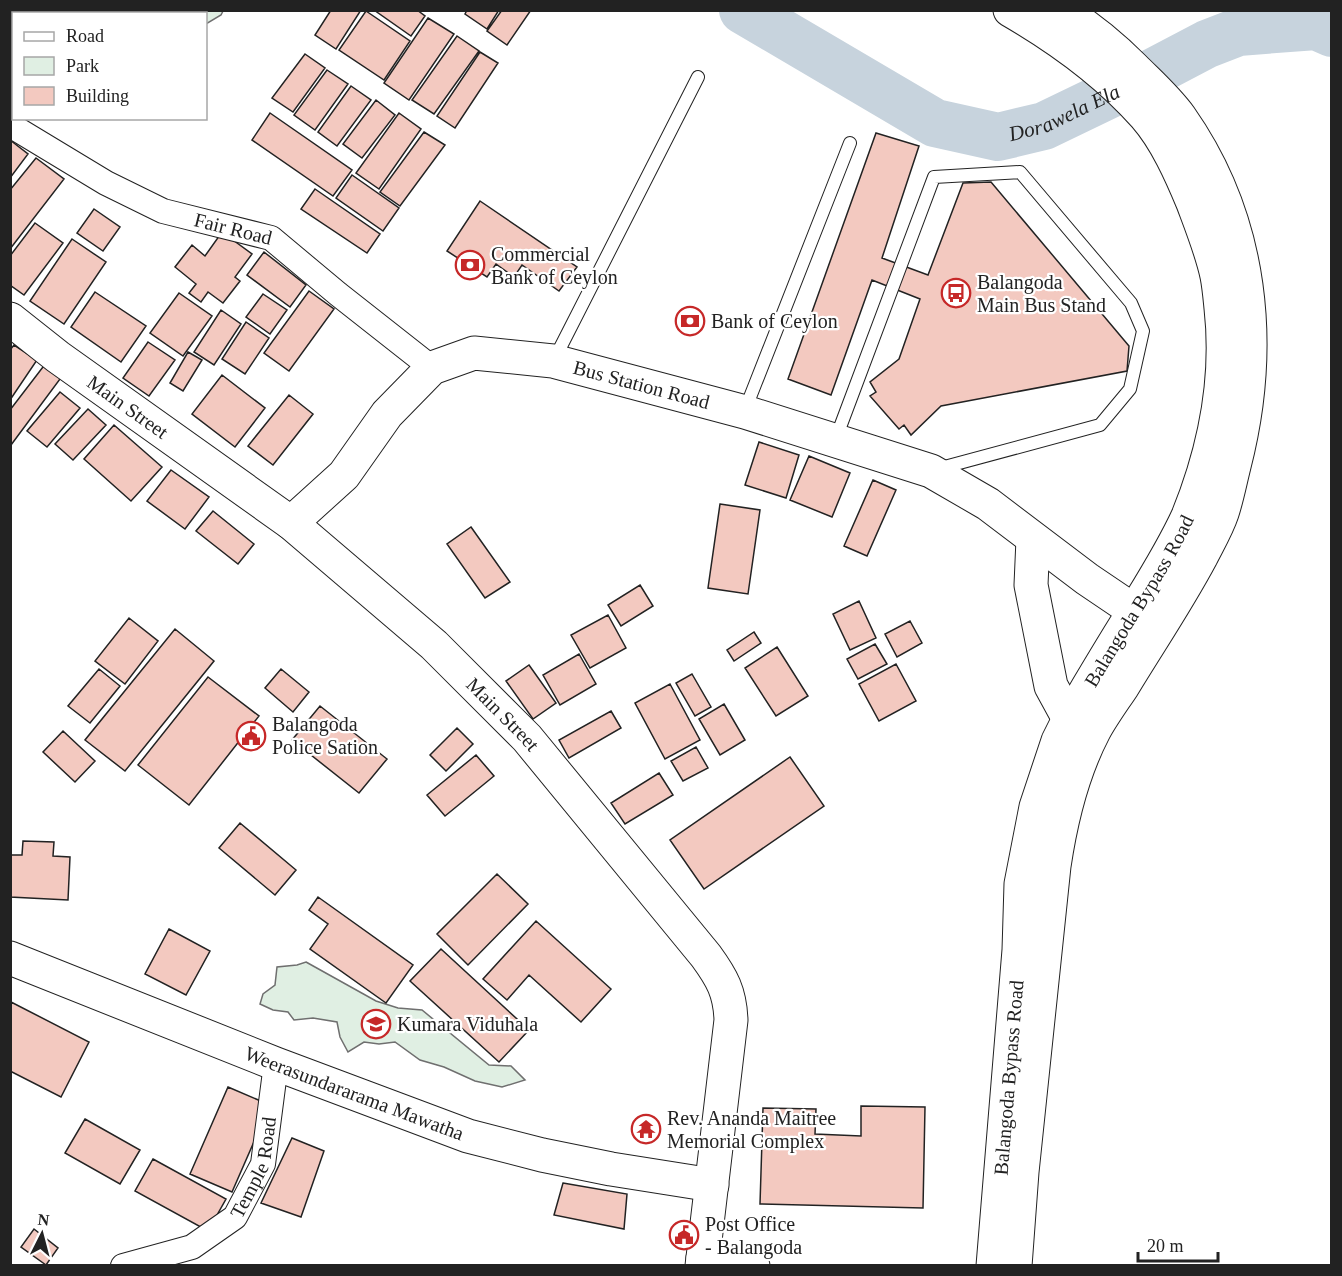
<svg xmlns="http://www.w3.org/2000/svg" width="1342" height="1276" font-family="Georgia,serif">
<rect width="100%" height="100%" fill="#fff"/>
<path fill="#e0efe3" stroke="#6f6f6f" stroke-width="1.5" d="M10,11L11,10L223,11L221,15L206,24V14H14L13,63L11,62Z
M306,962L376,1001L398,1008L422,1010L489,1065L511,1066L525,1080L502,1087L475,1081L444,1067L420,1060L395,1042L379,1044L364,1042L348,1052L340,1037L337,1022L313,1018L294,1020L288,1012L273,1010L260,1004L263,994L275,985L277,967L297,965Z"/>
<g fill="none" stroke-linecap="round" stroke-linejoin="round">
<path stroke="#c7d3dd" stroke-width="48" id="s1" d="M743,10L935,123L998,137L1044,126L1127,86L1207,44L1238,32L1316,26L1332,33"/>
</g>
<path fill="#f3c9c0" stroke="#222" stroke-width="1.5" d="M331,10H361L336,49L315,35Z
M374,10H417L425,16L411,36Z
M467,10H499L487,29L465,14Z
M502,10H531L507,45L487,31Z
M366,11L410,41L384,80L339,50Z
M428,18L454,34L409,100L384,83Z
M457,36L479,51L434,114L412,100Z
M480,52L498,63L455,128L437,116Z
M305,54L325,68L293,112L272,98Z
M327,70L348,84L315,130L294,115Z
M351,86L371,100L337,146L318,132Z
M376,100L395,115L362,158L343,144Z
M270,113L352,170L333,196L252,140Z
M399,113L421,129L379,189L356,173Z
M424,132L445,145L400,206L380,192Z
M876,133L919,146L882,258L928,275L963,183L991,182L1129,346L1127,371L941,406L911,435L904,425L899,429L870,396L876,392L870,382L899,359L920,299L872,280L831,395L788,379Z
M10,140L28,154L10,178Z
M36,158L64,179L10,249V190Z
M352,175L399,208L383,231L336,198Z
M315,189L380,234L367,253L301,209Z
M480,201L577,267L559,291L522,265L514,277L496,264L487,277L447,251Z
M94,209L120,227L103,251L77,233Z
M35,223L63,243L24,295L10,285V256Z
M222,232L252,254L235,277L240,281L223,303L208,292L201,302L189,293L196,284L175,267L192,245L205,256Z
M72,239L106,262L64,324L30,301Z
M264,252L306,285L290,307L247,275Z
M309,291L334,309L289,371L264,353Z
M95,292L146,326L121,362L71,327Z
M179,293L212,316L183,356L150,333Z
M263,294L287,310L270,334L246,317Z
M221,310L241,324L214,365L194,352Z
M246,322L269,338L245,374L222,359Z
M148,342L175,360L149,396L123,378Z
M14,345L37,360L10,400V350Z
M188,352L202,360L183,391L170,383Z
M46,363L63,375L11,445L10,410Z
M222,375L265,408L235,447L192,414Z
M60,392L80,408L47,447L27,431Z
M289,395L313,414L273,465L248,446Z
M88,409L106,425L73,460L55,444Z
M114,425L162,467L131,501L84,459Z
M759,442L799,455L786,498L745,485Z
M809,456L850,473L832,517L790,500Z
M171,470L209,497L185,529L147,501Z
M873,480L896,490L867,556L844,546Z
M720,504L760,510L748,594L708,588Z
M213,511L254,544L238,564L196,531Z
M471,527L510,582L485,598L447,544Z
M640,585L653,606L621,626L608,605Z
M859,601L876,638L850,650L833,614Z
M608,615L626,648L590,668L571,635Z
M129,618L158,641L125,684L95,661Z
M910,621L922,643L897,657L885,634Z
M175,629L214,661L125,771L85,740Z
M754,632L761,643L734,661L727,650Z
M875,644L887,664L858,679L847,659Z
M777,647L808,696L776,716L745,668Z
M579,654L596,684L560,705L543,675Z
M896,664L916,701L879,721L859,684Z
M529,665L556,703L533,719L506,681Z
M99,669L120,686L90,723L68,706Z
M281,669L309,692L293,712L265,688Z
M692,674L711,707L695,716L676,683Z
M208,677L259,716L189,805L138,765Z
M670,684L700,740L665,759L635,703Z
M724,704L745,740L720,755L699,719Z
M320,706L387,759L359,793L292,740Z
M611,711L621,728L569,758L559,740Z
M457,728L473,744L446,771L430,755Z
M63,731L95,761L75,782L43,752Z
M696,747L708,768L683,781L671,761Z
M476,755L494,776L445,816L427,795Z
M790,757L824,806L704,889L670,840Z
M659,773L673,795L625,824L611,803Z
M240,823L296,870L275,895L219,848Z
M23,841L54,842L53,856L70,857L68,900L10,897V855H22Z
M497,874L528,904L468,965L437,934Z
M318,897L413,965L386,1003L310,949L328,924L309,910Z
M536,921L611,989L581,1022L529,975L507,1000L483,979Z
M169,929L210,951L186,995L145,974Z
M441,949L529,1030L499,1062L410,981Z
M11,1002L89,1042L61,1097L10,1071Z
M228,1087L270,1105L232,1192L190,1174Z
M861,1106L925,1107L923,1208L760,1204L763,1108L816,1109L815,1134L861,1136Z
M85,1119L140,1150L120,1184L65,1153Z
M292,1138L324,1151L301,1217L261,1203Z
M153,1159L226,1199L208,1231L135,1191Z
M563,1183L627,1194L624,1229L554,1215Z
M34,1229L58,1248L46,1265L21,1247Z"/>
<g fill="none" stroke-linecap="round" stroke-linejoin="round">
<g stroke="#222" stroke-width="14">
<path id="lane" d="M554,360L698,77
M745,410L850,143
M836,438L934,177L1020,172L1131,303L1143,331L1130,389L1100,425L937,469"/>
</g>
<g stroke="#222" stroke-width="26">
<g id="street">
<path id="s2" d="M10,125L106,183L163,211L271,238L338,294L432,368"/>
<path id="s3" d="M123,1266L192,1247L235,1217L263,1164L276,1064"/>
</g>
</g>
<g stroke="#222" stroke-width="35">
<g id="secondary">
<path id="s4" d="M291,523L344,475L387,414L432,368L474,353L553,361L745,412L931,471L988,504L1087,579L1158,627"/>
<path d="M1033,539L1031,585L1051,686L1069,719L1091,730"/>
<path id="s5" d="M10,958L276,1064L468,1136L542,1155L611,1169L712,1185"/>
</g>
</g>
<g stroke="#222" stroke-width="35">
<g id="primary">
<path d="M703,1258L753,1266"/>
<path id="s6" d="M993,1266L1019,950L1021,884L1036,807L1058,741L1069,719C1091,682 1112,646 1135,610C1154,579 1173,549 1188,516C1215,449 1229,380 1221,308C1220,298 1219,286 1217,276C1212,252 1202,227 1193,203C1181,174 1166,140 1145,116C1107,73 1060,39 1010,10"/>
<path d="M1015,1266L1022,1172L1054,866C1061,819 1072,773 1094,731C1102,716 1113,701 1123,686C1149,643 1177,602 1201,557C1208,543 1217,528 1222,513C1227,498 1230,482 1234,466C1265,346 1253,221 1180,117C1167,99 1150,84 1134,68C1112,46 1088,26 1061,10"/>
</g>
</g>
<g stroke="#222" stroke-width="35">
<g id="highway">
<path id="s7" d="M10,319L58,357L291,523L434,645L527,738L706,956C722,978 730,992 731,1020L702,1266"/>
</g>
</g>
<use href="#lane" stroke="#fff" stroke-width="12"/>
<use href="#street" stroke="#fff" stroke-width="24"/>
<use href="#secondary" stroke="#fff" stroke-width="33"/>
<use href="#primary" stroke="#fff" stroke-width="33"/>
<use href="#highway" stroke="#fff" stroke-width="33"/>
</g>
<defs>
<g id="bank-ring" transform="scale(1.5)"><circle r="9.5" fill="#fff" stroke="#c62828" stroke-width="1.5"/><path d="M-6-4H6V4H-6ZM0-2.3a2.3 2.3 0 1 0 0 4.6a2.3 2.3 0 1 0 0-4.6Z" fill="#c62828"/></g>
<g id="bus-ring" transform="scale(1.5)"><circle r="9.5" fill="#fff" stroke="#c62828" stroke-width="1.5"/><path d="M-5-6H5V4H4V6H2V4H-2V6H-4V4H-5ZM-3.5-4V0h7V-4ZM-3.5 1.2v1.5H-2V1.2ZM2 1.2v1.5H3.5V1.2Z" fill="#c62828"/></g>
<g id="civic-ring" transform="scale(1.5)"><circle r="9.5" fill="#fff" stroke="#c62828" stroke-width="1.5"/><path d="M-.6-6.5H3V-4.5H.6V-3L4-1V1h2V6H-6V1h2V-1L-.6-3ZM-1.2 2.5V6h2.4V2.5Z" fill="#c62828"/></g>
<g id="school-ring" transform="scale(1.5)"><circle r="9.5" fill="#fff" stroke="#c62828" stroke-width="1.5"/><path d="M0-5L7-2L0 1L-7-2ZM-4 1L0 2.5L4 1V4Q0 6-4 4Z" fill="#c62828"/></g>
<g id="temple-ring" transform="scale(1.5)"><circle r="9.5" fill="#fff" stroke="#c62828" stroke-width="1.5"/><path d="M0-6L5-2H3V0L6.5 2.5H4V6H1.5V3h-3V6H-4V2.5H-6.5L-3 0V-2H-5Z" fill="#c62828"/></g>
</defs>
<g fill-rule="evenodd">
<use href="#bank-ring" x="470" y="265"/>
<use href="#bus-ring" x="956" y="293"/>
<use href="#bank-ring" x="690" y="321"/>
<use href="#civic-ring" x="251" y="736"/>
<use href="#school-ring" x="376" y="1024"/>
<use href="#temple-ring" x="646" y="1129"/>
<use href="#civic-ring" x="684" y="1235"/>
</g>
<g text-anchor="middle" stroke-width="4.5" stroke-linejoin="round" paint-order="stroke">
<g font-size="20" fill="#222" stroke="#fff">
<text dy="7" stroke="none"><textPath href="#s2" startOffset="248">Fair Road</textPath></text>
<text dy="7" stroke="none"><textPath href="#s4" startOffset="426">Bus Station Road</textPath></text>
<text dy="7" stroke="none"><textPath href="#s7" startOffset="147">Main Street</textPath></text>
<text dy="7" stroke="none"><textPath href="#s6" startOffset="693">Balangoda Bypass Road</textPath></text>
<text dy="7" stroke="none"><textPath href="#s7" startOffset="633">Main Street</textPath></text>
<text dy="7" stroke="none"><textPath href="#s6" startOffset="189">Balangoda Bypass Road</textPath></text>
<text dy="7" stroke="none"><textPath href="#s5" startOffset="370">Weerasundararama Mawatha</textPath></text>
<text dy="7" stroke="none"><textPath href="#s3" startOffset="178">Temple Road</textPath></text>
</g>
<g font-size="20" fill="#222" stroke="#fff" text-anchor="start">
<text x="491" y="261">Commercial<tspan x="491" dy="23">Bank of Ceylon</tspan></text>
<text x="977" y="289">Balangoda<tspan x="977" dy="23">Main Bus Stand</tspan></text>
<text x="711" y="328">Bank of Ceylon</text>
<text x="272" y="731">Balangoda<tspan x="272" dy="23">Police Sation</tspan></text>
<text x="397" y="1031">Kumara Viduhala</text>
<text x="667" y="1125">Rev. Ananda Maitree<tspan x="667" dy="23">Memorial Complex</tspan></text>
<text x="705" y="1231">Post Office<tspan x="705" dy="23">- Balangoda</tspan></text>
</g>
<g font-size="21" font-style="italic" fill="#222" stroke="#fff">
<text dy="7" stroke="none"><textPath href="#s1" startOffset="358">Dorawela Ela</textPath></text>
</g>
</g>
<rect width="1342" height="1276" fill="none" stroke="#222222" stroke-width="24"/>
<rect x="12" y="12" width="195" height="108" fill="#ffffff" stroke="#a7a7a7" stroke-width="1.5"/>
<rect x="24" y="32" width="30" height="9" fill="#ffffff" stroke="#a7a7a7" stroke-width="1.5"/>
<text x="66" y="42" font-size="18" fill="#222222">Road</text>
<rect x="24" y="57" width="30" height="18" fill="#e0efe3" stroke="#a7a7a7" stroke-width="1.5"/>
<text x="66" y="72" font-size="18" fill="#222222">Park</text>
<rect x="24" y="87" width="30" height="18" fill="#f3c9c0" stroke="#a7a7a7" stroke-width="1.5"/>
<text x="66" y="102" font-size="18" fill="#222222">Building</text>
<g transform="translate(42 1234) rotate(6)" stroke="#ffffff" stroke-width="4.5" paint-order="stroke">
<path d="M0-4.5L10 22L0 15L-10 22Z" fill="#222222"/>
<text y="-9" font-size="16" font-weight="bold" text-anchor="middle" fill="#222222">N</text>
</g>
<path d="M1138 1252v9h80v-9" fill="none" stroke="#222222" stroke-width="3"/>
<text x="1147" y="1252" font-size="18" fill="#222222" stroke="#ffffff" stroke-width="4.5" paint-order="stroke">20 m</text>
</svg>
